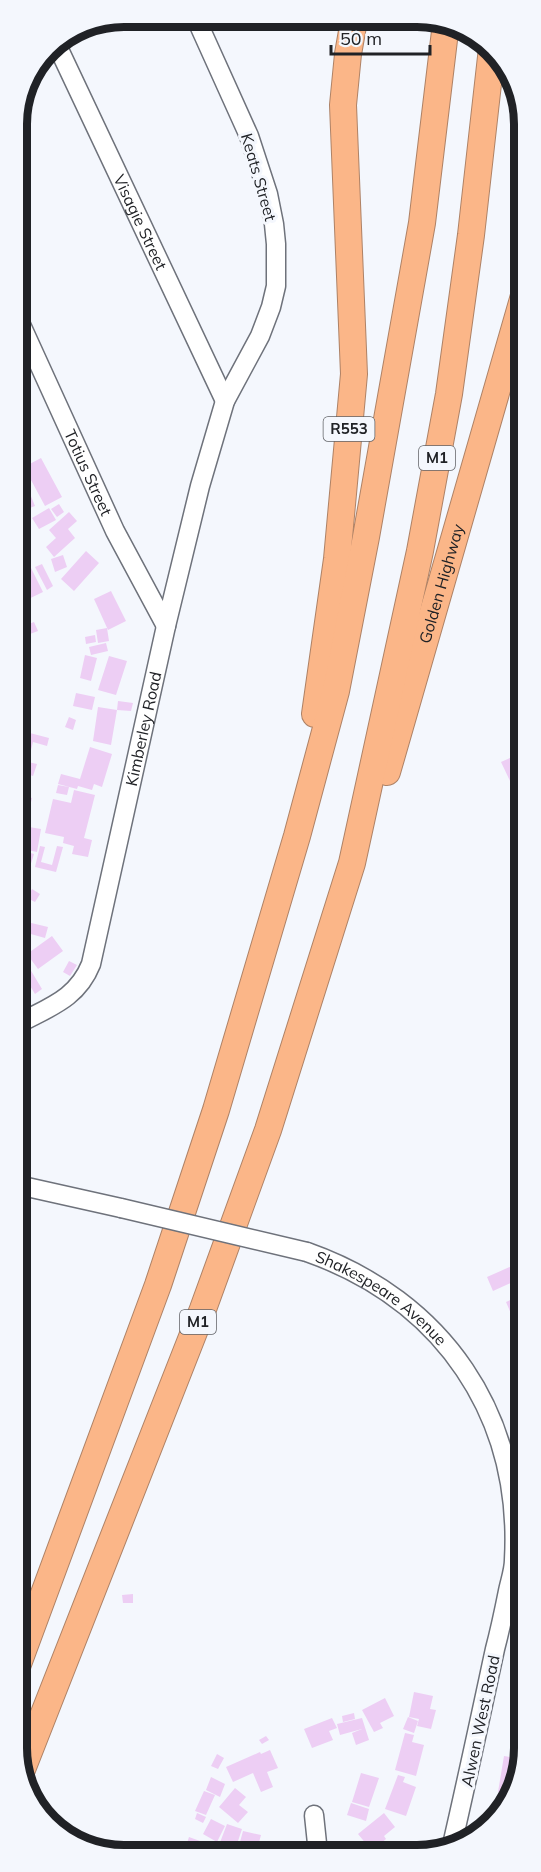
<svg xmlns="http://www.w3.org/2000/svg" width="541" height="1872" font-family="Mulish,sans-serif">
<rect width="100%" height="100%" fill="#f4f7fd"/>
<path fill="#edcef4" d="M41,458L62,497L45,506L24,467Z
M28,489L35,506L27,509L20,492Z
M59,504L64,512L57,517L51,509Z
M49,508L56,520L39,529L32,518Z
M69,512L77,521L68,529L75,538L54,557L46,547L56,538L49,530Z
M86,551L99,563L74,591L61,579Z
M63,555L67,567L55,572L51,559Z
M42,564L53,586L47,590L35,567Z
M31,568L43,592L18,604L26,623L17,627V584L21,582L18,575Z
M111,591L126,621L108,630L94,599Z
M34,622L38,631L30,634L26,625Z
M107,628L109,641L98,643L96,630Z
M95,635L96,642L86,644L85,637Z
M106,643L108,651L91,655L89,647Z
M85,655L97,658L91,681L80,678Z
M109,656L127,661L116,695L98,690Z
M76,693L95,697L92,710L73,706Z
M118,701L133,703L131,711L117,710Z
M98,707L117,710L111,745L93,741Z
M69,717L76,720L73,730L65,727Z
M26,732L49,738L47,746L33,742L28,762L37,764L33,776L17,771V741L23,743Z
M90,747L112,754L102,787L94,784L92,790L78,786L77,789L58,784L61,774L80,779Z
M523,752V778L511,783L501,762Z
M17,778L29,781L25,796L32,798L29,811L17,808Z
M58,785L69,787L67,795L56,793Z
M74,790L95,795L84,838L92,840L88,857L72,854L74,846L63,843L64,837L45,833L53,799L71,803Z
M17,825L41,829L37,852L18,848Z
M40,846L45,847L41,862L52,865L57,846L63,847L56,872L35,867Z
M24,851L34,854L28,873L31,874L25,899L18,897V870L25,871L18,869V859L21,860Z
M32,889L40,894L35,902L27,898Z
M23,921L48,927L45,938L20,931Z
M52,936L63,951L38,969L27,954Z
M27,941L31,950L24,953L20,944Z
M22,952L27,962L18,967V954Z
M69,961L77,965L70,976L63,972Z
M27,964L42,989L35,994L29,984L18,991V970Z
M521,1262L524,1268V1277L493,1291L487,1277Z
M524,1294V1310L512,1316L506,1302Z
M524,1328V1341L518,1332Z
M133,1594V1603H123L122,1595Z
M414,1692L433,1696L430,1709L436,1710L431,1729L417,1726L419,1719L409,1717Z
M385,1698L394,1716L380,1723L383,1728L374,1732L362,1710Z
M354,1713L355,1719L343,1722L342,1716Z
M408,1717L418,1721L414,1733L403,1729Z
M332,1718L337,1728L329,1731L333,1740L312,1748L304,1729Z
M362,1718L369,1740L356,1745L352,1733L362,1729L340,1735L337,1724Z
M523,1720H524V1750L517,1748Z
M405,1733L414,1735L412,1742L424,1745L416,1776L395,1770Z
M266,1736L269,1740L262,1744L259,1740Z
M270,1750L278,1768L267,1772L273,1787L261,1792L253,1773L233,1782L226,1767L260,1752L261,1754Z
M217,1754L224,1758L218,1769L211,1766Z
M504,1756L522,1759L508,1794L498,1792Z
M361,1773L379,1778L369,1807L352,1802Z
M398,1775L405,1777L403,1782L416,1787L406,1816L385,1809Z
M211,1777L225,1784L220,1797L206,1790Z
M235,1788L246,1797L239,1805L248,1812L238,1823L219,1807Z
M204,1791L215,1795L206,1815L195,1811Z
M351,1803L369,1809L366,1821L347,1815Z
M197,1813L206,1817L203,1823L195,1819Z
M384,1813L395,1827L384,1836L386,1839L372,1851L358,1834Z
M211,1819L225,1826L217,1842L203,1834Z
M227,1824L242,1829L234,1853H216Z
M243,1831L261,1835L258,1846L240,1842Z
M189,1837L200,1841L197,1852L185,1849Z
M347,1846L365,1850L364,1853H345Z"/>
<g fill="none" stroke-linecap="round" stroke-linejoin="round">
<g stroke="#6e727b" stroke-width="21">
<g id="minor">
<path id="s1" d="M56,43L225,401"/>
<path id="s2" d="M17,316L115,531L166,626"/>
<path id="s3" d="M18,1024C49,1007 77,999 91,964L166,626L200,486L225,401L260,336L271,307L276,286V244L274,224L268,194L249,136L198,23"/>
<path d="M18,1185L121,1208"/>
<path id="s4" d="M307,1252C443,1300 522,1415 514,1560C514,1570 510,1581 508,1591C504,1611 500,1630 495,1649C481,1714 467,1780 452,1845"/>
<path d="M314,1815L318,1853"/>
</g>
</g>
<g stroke="#ae8266" stroke-width="28">
<g id="highway">
<path d="M315,714L337,559L354,374L343,105L348,54L354,20"/>
<path id="s5" d="M387,772L523,299"/>
<path d="M18,1664L158,1285L216,1110L297,836L336,691L366,537L422,223L446,23"/>
<path d="M21,1772L203,1309L268,1130L352,863L420,551L449,394L471,235L492,48"/>
</g>
</g>
<use href="#minor" stroke="#fff" stroke-width="18"/>
<use href="#highway" stroke="#fbb688" stroke-width="26"/>
<g stroke="#6e727b" stroke-width="21" stroke-linecap="butt">
<path id="minor-bridge" d="M121,1208L307,1252"/>
</g>
<use href="#minor-bridge" stroke="#fff" stroke-width="18"/>
</g>
<g text-anchor="middle" stroke-width="6" stroke-linejoin="round" paint-order="stroke">
<g fill="#f4f7fd" stroke="#606266" stroke-width="1.5">
<rect x="323.5" y="417" width="51" height="24" rx="4.5"/>
<rect x="419" y="446" width="36" height="24" rx="4.5"/>
<rect x="180" y="1310" width="36" height="24" rx="4.5"/>
</g>
<g font-size="15" font-weight="bold" fill="#202226">
<text x="349" y="434">R553</text>
<text x="437" y="463">M1</text>
<text x="198" y="1327">M1</text>
</g>
<g font-size="16" fill="#202226" stroke="#f4f7fd">
<text transform="translate(259 177) rotate(74)" y="6">Keats Street</text>
<text dy="6" stroke="none"><textPath href="#s1" startOffset="198">Visagie Street</textPath></text>
<text dy="6" stroke="none"><textPath href="#s2" startOffset="172">Totius Street</textPath></text>
<text dy="6" stroke="none"><textPath href="#s5" startOffset="196">Golden Highway</textPath></text>
<text dy="6" stroke="none"><textPath href="#s3" startOffset="338">Kimberley Road</textPath></text>
<text dy="6" stroke="none"><textPath href="#s4" startOffset="88">Shakespeare Avenue</textPath></text>
<text transform="translate(480 1721) rotate(-78)" y="6">Alwen West Road</text>
</g>
</g>
<path d="M0 0H541V1872H0ZM124 27H417A97 97 0 0 1 514 124V1748A97 97 0 0 1 417 1845H124A97 97 0 0 1 27 1748V124A97 97 0 0 1 124 27Z" fill="#f4f7fd" fill-rule="evenodd"/>
<path fill="none" stroke="#202226" stroke-width="8" d="M124 27H417A97 97 0 0 1 514 124V1748A97 97 0 0 1 417 1845H124A97 97 0 0 1 27 1748V124A97 97 0 0 1 124 27Z"/>
<path d="M331 45v9h99v-9" fill="none" stroke="#202226" stroke-width="3"/>
<text x="340" y="45" font-size="18" fill="#202226" stroke="#f4f7fd" stroke-width="4.5" paint-order="stroke">50 m</text>
</svg>
